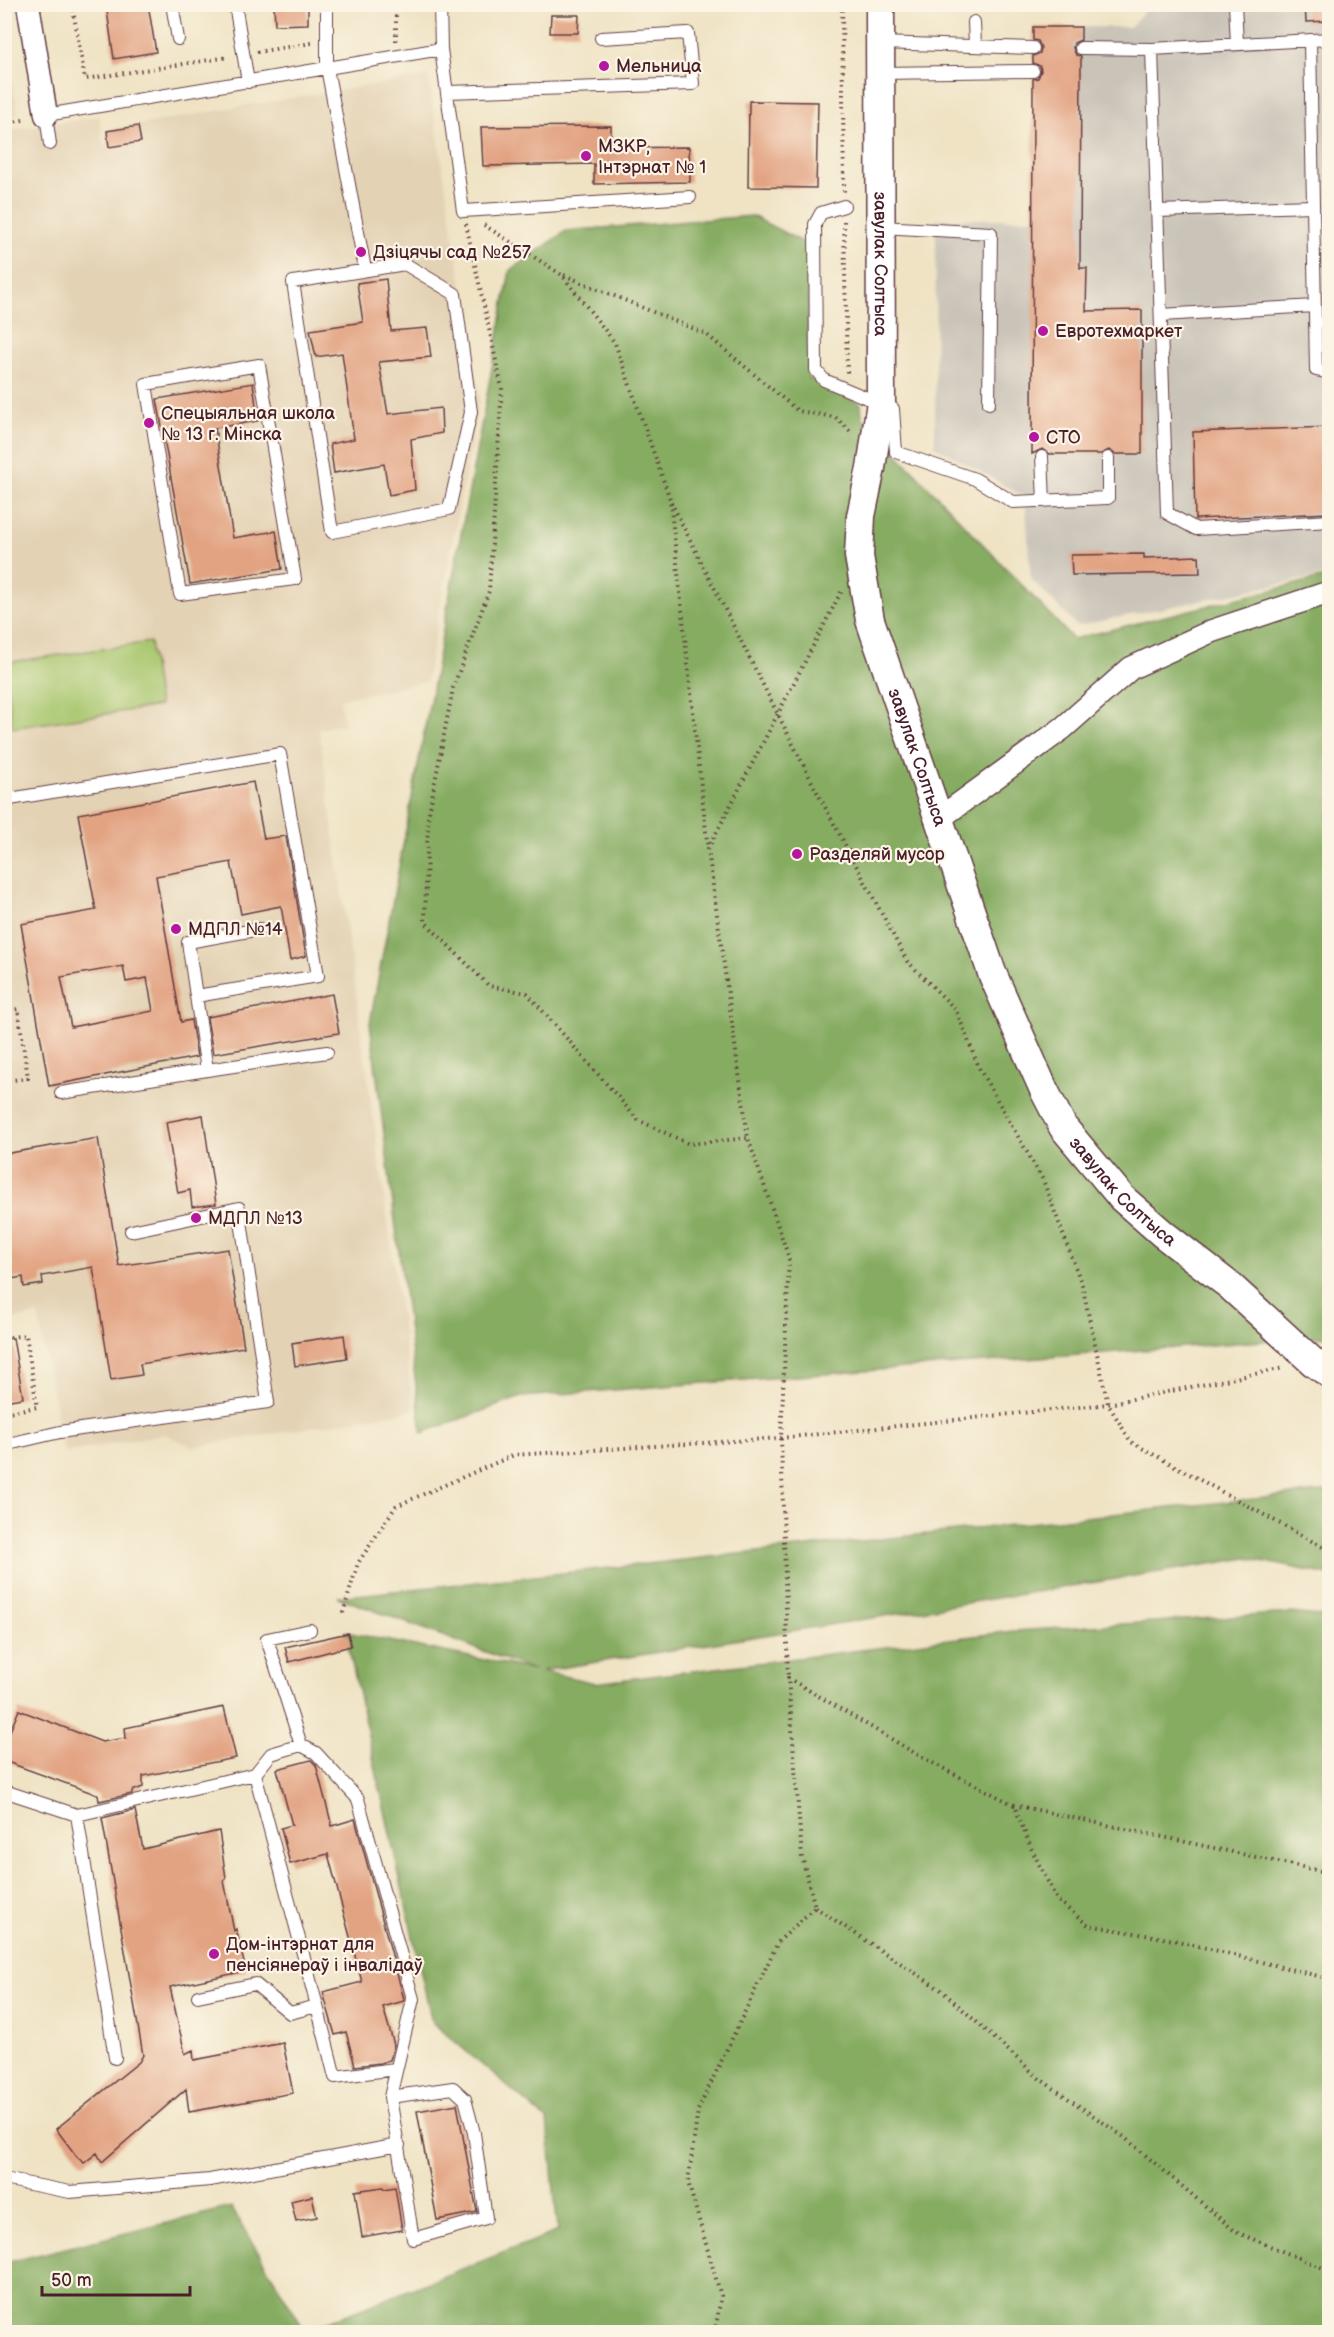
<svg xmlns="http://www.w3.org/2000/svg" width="1334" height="2337" font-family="'Balsamiq Sans',sans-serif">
<rect width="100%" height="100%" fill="#fcf5e5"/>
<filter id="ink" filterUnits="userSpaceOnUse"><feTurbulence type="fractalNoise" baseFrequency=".0167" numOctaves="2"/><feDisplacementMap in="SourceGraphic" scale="12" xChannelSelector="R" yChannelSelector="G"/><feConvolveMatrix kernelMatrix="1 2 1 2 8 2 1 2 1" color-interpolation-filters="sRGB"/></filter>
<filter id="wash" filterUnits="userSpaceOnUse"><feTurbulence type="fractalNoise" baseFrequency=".008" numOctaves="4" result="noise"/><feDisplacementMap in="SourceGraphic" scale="24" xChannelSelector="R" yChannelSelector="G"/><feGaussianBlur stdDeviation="1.35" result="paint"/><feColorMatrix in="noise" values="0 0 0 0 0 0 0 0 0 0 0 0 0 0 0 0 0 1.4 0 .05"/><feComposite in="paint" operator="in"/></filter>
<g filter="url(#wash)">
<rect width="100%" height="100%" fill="#efe3c4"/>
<path fill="#e3d2b4" d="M4,41L18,114L5,117H4Z
M428,76L480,398L426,682L340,699L344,724L319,729L414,1410L193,1447L164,1434L64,1453L38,1314L5,1322V131L99,116L104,146L109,147L107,131L242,106Z"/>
<path fill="#c9c3b8" d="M1150,5H1329V574L1077,626L1031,579L1025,497L935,446L936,219H1033V27H1130Z"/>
<path fill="#a9c76f" stroke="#7a734d" stroke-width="1.5" d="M150,642L159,706L12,728L5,663Z"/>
<path fill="#86ac62" stroke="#686646" stroke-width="1.5" d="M752,216L808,245V378L861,404L862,417L1073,639L1329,576V1336L521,1397L422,1433L370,1023L510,271L566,231Z
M1329,1491V1575L1247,1558L541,1671L595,1683L1014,1631L1291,1613L1329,1617V2332H5V2263L231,2207L305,2331L558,2231L547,2120L432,2022L345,1632L534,1670L338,1597Z"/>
<g id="blocks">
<path fill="#e2a382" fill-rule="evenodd" d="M106,4H148L156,52L114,59Z
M274,4H308V24L275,25Z
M1305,4H1329V21L1306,22Z
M551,15H579L578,33H550Z
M1033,27H1081V40L1074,43L1073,48L1076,55L1081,56L1080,268H1087L1086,311L1142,310V454H1115L1109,450L1101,454H1049L1042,449L1032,454L1033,79L1038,78L1041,71L1040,66L1033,63V56L1040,53L1041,48L1038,41L1033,40Z
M749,101L818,102L816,188L748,187Z
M138,126L141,142L109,147L107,131Z
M611,126V148L689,147L690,182L594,184V164L483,166L481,127Z
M386,279L391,331L427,328L431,357L379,362L388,414L441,408L442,433L411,439L415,490L389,495L384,464L334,473L330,444L354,439L342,353L316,357L310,330L363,322L357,283Z
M253,383L258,421L215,428L233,538L276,531L282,569L190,584L157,399Z
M1329,427V513L1195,519L1193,432Z
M1144,554V558L1199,556L1200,573L1072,575L1071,555Z
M253,782L264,839L286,836L306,956L290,960L281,906L241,914L231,862L156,876L181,1022L191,1020L197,1057L49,1086L21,924L96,910L78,814ZM123,966L126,982L147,978L153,1011L71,1027L61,977Z
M332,994L339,1033L213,1054L207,1017Z
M203,1115L216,1204L192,1207L190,1190L178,1193L166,1122Z
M98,1138L119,1266L228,1249L244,1347L140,1364L142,1375L111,1380L93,1267L42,1276L43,1284L24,1287L23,1277L4,1280V1154Z
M344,1335L347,1358L295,1366L292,1343Z
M13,1338L23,1398L4,1401V1339Z
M348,1633L351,1646L289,1662L285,1647Z
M224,1707L236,1758L143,1776V1787L132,1791V1794L99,1801L98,1795L4,1761V1745L19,1710L102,1742L126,1738L125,1728Z
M311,1760L316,1765L332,1826L355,1819L404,1999V2001L383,2007L394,2045L390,2060L380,2063L355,2066L346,2032L335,2035L323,1992L362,1982L328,1854L290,1864L281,1828L292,1825L277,1769Z
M135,1810L143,1849L219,1831L226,1878L224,1881L234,1931L236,1929L246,1971L170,1987L185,2054L193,2050L194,2060L283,2043L293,2093L189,2112L186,2089L102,2162L97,2153L84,2163L77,2157L56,2129L139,2062L143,2055L102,1818Z
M457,2104L477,2212L437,2220L417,2111Z
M383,2187L384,2189L395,2187L402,2230L362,2237L355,2191Z
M312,2196L317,2217L296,2221L291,2201Z"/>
</g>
</g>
<g filter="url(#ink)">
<use href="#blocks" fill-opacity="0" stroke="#633c42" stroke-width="1.5"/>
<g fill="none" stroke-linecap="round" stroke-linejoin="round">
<g stroke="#633c42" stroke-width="14">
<path id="service" d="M172,4L178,39
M235,4L248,82
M327,4V68L365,269
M1235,4L1237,44
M974,22L975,45
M1330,39L1152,49L1167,513L1196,529L1330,521
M1310,40L1316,370L1330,373
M880,43L1033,48
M1081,48L1152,49
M441,49L463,211L690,197
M880,73L1033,71
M447,92L693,84L688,33L601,38
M50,144L46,115L441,49L440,4
M844,206L821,213L815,224L816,370L824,380L893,409L896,452L975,479L1013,502L1108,498V458
M1157,211L1313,206
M880,227L991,233L989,403
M405,264L455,294L471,412L449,509L332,532L293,282Z
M1161,315L1315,306
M259,365L295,579L180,594L146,384Z
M1042,457L1044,501
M4,800L280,754L318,976L196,996
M207,1070L327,1052
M61,1093L207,1070L188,942L260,929
M4,1445L60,1432L268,1402L239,1208L131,1231
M301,1745L316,1753L358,1799L413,1999L390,2097
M4,1791L77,1815L115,2058
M77,1815L255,1774L271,1754L301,1745L267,1639L310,1630
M198,1996L255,1984L290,2013L317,2006L255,1774
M317,2006L335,2077L395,2069
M453,2088L465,2099L474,2133L486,2218L413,2239L390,2097Z
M4,2179L70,2192L210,2180L399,2145"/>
</g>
<g stroke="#633c42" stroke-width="25">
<path id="minor" d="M28,4L46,115
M940,818L1063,728L1131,668L1212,631L1330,592"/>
</g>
<g stroke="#633c42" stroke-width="31">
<g id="tertiary">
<path id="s1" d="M880,4L881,402L871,468L861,516L859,556L870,620L992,973L1044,1090L1063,1127L1122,1198L1163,1234L1230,1286L1313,1362L1330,1374"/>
</g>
</g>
<path stroke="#633c42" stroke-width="4" stroke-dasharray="1.5 4.5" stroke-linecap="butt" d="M72,4L85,79L229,57
M842,4L844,193
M396,41V4
M257,52L312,43
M4,124L27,119
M844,221L847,373
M466,224L502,388L489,591L453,688L428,818L425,922L489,986L527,993L638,1120L689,1144L748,1138
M484,225L562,275L615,343L670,499L708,850L748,1138L789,1258L781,1438L788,1678
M564,275L706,334L798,411L835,417L852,433
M671,502L816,790L907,961L956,1010L980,1070L1043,1180L1082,1285L1108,1404L1131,1442L1330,1551
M708,849L841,592
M4,1012L18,1009L28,1078L4,1081
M4,1338L26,1335L37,1407L4,1413
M343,1613L358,1563L396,1506L514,1455L781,1438L1108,1404L1284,1368
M1014,1805L1330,1873
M815,1907L941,1990L1040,2079L1124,2137L1236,2232L1330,2271
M715,2332L721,2296L688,2182L698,2110L778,1942L815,1907L802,1857L788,1678L925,1759L1014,1805L1031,1848L1057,1900L1088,1925L1174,1940L1330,1979"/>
<use href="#service" stroke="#fff" stroke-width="12"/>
<use href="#minor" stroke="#fff" stroke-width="22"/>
<use href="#tertiary" stroke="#fff" stroke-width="28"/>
</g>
</g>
<g fill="#b5179e" stroke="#fcf5e5" stroke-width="2">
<circle cx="604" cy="66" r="6"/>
<circle cx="586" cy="156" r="6"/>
<circle cx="361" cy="252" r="6"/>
<circle cx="1043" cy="331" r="6"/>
<circle cx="149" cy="423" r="6"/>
<circle cx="1034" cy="437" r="6"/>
<circle cx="797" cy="854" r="6"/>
<circle cx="176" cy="929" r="6"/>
<circle cx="196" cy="1218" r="6"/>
<circle cx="214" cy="1954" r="6"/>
</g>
<g text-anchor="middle" stroke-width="4.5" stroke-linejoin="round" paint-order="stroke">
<g font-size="18" fill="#4a1f2b" stroke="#fcf5e5" text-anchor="start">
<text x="616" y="72">Мельница</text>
<text x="598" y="152">МЗКР,<tspan x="598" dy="21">Інтэрнат № 1</tspan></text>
<text x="373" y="258">Дзіцячы сад №257</text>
<text x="1055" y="337">Евротехмаркет</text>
<text x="161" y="419">Спецыяльная школа<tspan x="161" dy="21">№ 13 г. Мінска</tspan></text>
<text x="1046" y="443">СТО</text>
<text x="809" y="860">Разделяй мусор</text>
<text x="188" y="935">МДПЛ №14</text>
<text x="208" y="1224">МДПЛ №13</text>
<text x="226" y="1950">Дом-інтэрнат для<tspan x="226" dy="21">пенсіянераў і інвалідаў</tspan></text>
</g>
<g font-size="18" fill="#4a1f2b" stroke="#fcf5e5">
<text dy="6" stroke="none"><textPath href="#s1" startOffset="260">завулак Солтыса</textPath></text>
<text dy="6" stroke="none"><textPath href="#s1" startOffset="764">завулак Солтыса</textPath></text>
<text dy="6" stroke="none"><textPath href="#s1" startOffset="1250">завулак Солтыса</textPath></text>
</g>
</g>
<rect width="1334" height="2337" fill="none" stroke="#fcf5e5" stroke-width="24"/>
<path d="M42 2286v9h148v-9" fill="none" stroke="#4a1f2b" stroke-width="3"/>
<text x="51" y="2286" font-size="18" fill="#4a1f2b" stroke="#fcf5e5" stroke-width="4.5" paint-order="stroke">50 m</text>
</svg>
